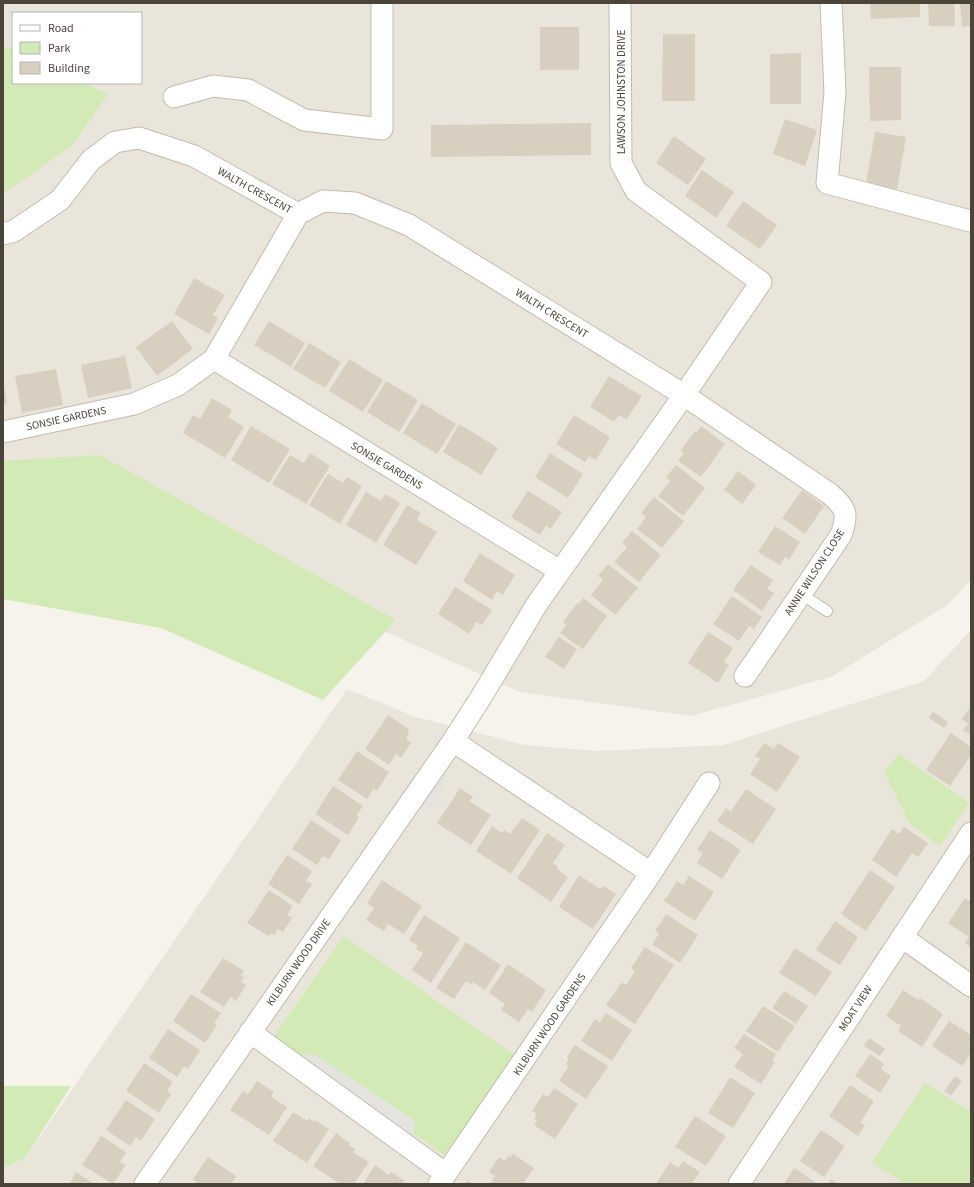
<svg xmlns="http://www.w3.org/2000/svg" width="974" height="1187" font-family="'Source Sans 3',sans-serif">
<rect width="100%" height="100%" fill="#f6f3ec"/>
<path fill="#eae5da" fill-rule="evenodd" d="M3,3H971V580L947,605L831,677L691,716L520,692L357,619L3,494ZM13,13H141V83H13Z
M971,630V1184H3V1168L25,1158L347,689L416,717L524,745L596,751L723,745L924,681Z"/>
<path fill="#d2eab5" d="M3,46L13,50V83H84L108,94L72,146L7,191L3,190Z
M100,455L396,620L323,700L161,628L3,599V461Z
M899,754L969,803L940,846L910,824L884,772Z
M344,936L517,1057L447,1157L274,1036Z
M925,1083L971,1112V1184H905L872,1163Z
M3,1086H71L25,1158L3,1168Z"/>
<path fill="#e5e3e0" d="M432,770L448,781L430,810L414,796Z
M312,1053L415,1121L412,1149L289,1060Z"/>
<path fill="#d8cfc1" d="M870,3H920V17L871,19Z
M928,3H954L955,26H929Z
M960,3H971V26L962,27Z
M540,27H579V70H540Z
M663,34H695V101H662Z
M801,53V104H770V54Z
M869,67H901V120L870,121Z
M785,119L817,130L805,166L773,154Z
M591,123V155L431,157V125Z
M875,132L906,137L897,189L866,184Z
M674,136L706,159L688,185L656,163Z
M702,170L734,192L716,218L685,196Z
M743,201L777,225L760,249L726,226Z
M194,278L225,295L213,315L218,318L209,334L174,314Z
M172,321L193,349L157,376L136,347Z
M269,321L305,343L291,367L254,345Z
M309,343L341,362L325,388L293,369Z
M125,356L132,388L88,398L81,365Z
M349,359L383,380L363,412L329,391Z
M56,369L63,405L22,413L15,376Z
M609,376L642,396L627,419L619,415L614,422L590,407Z
M3,380L7,403L3,404Z
M386,381L418,400L399,432L367,412Z
M212,398L232,410L228,417L244,427L225,458L183,433L193,415L200,419Z
M422,403L456,424L437,454L403,433Z
M574,415L610,437L596,460L589,456L585,462L556,444Z
M459,424L498,448L481,475L443,452Z
M251,426L290,449L269,483L231,460Z
M701,426L725,444L701,477L678,461L684,453L681,450L695,431L697,432Z
M310,453L330,466L306,504L272,484L290,455L304,463Z
M550,453L583,474L568,498L535,477Z
M676,465L705,488L683,516L658,496L670,481L666,477Z
M738,471L756,485L742,504L724,490Z
M328,474L343,483L347,477L362,486L340,524L309,505Z
M802,490L824,506L805,534L782,518Z
M528,491L562,512L551,529L546,525L540,535L511,517Z
M366,492L381,501L385,494L400,503L376,543L346,525Z
M654,497L684,521L662,548L637,529L646,517L641,513Z
M407,505L421,513L417,520L437,532L416,565L383,545Z
M775,526L800,542L789,560L785,557L780,565L758,552Z
M632,531L661,555L639,582L614,562L627,547L622,543Z
M480,553L515,575L503,595L497,591L492,600L463,581Z
M608,564L638,588L615,615L591,595L603,580L598,576Z
M751,565L773,580L767,589L774,593L762,611L733,590Z
M455,587L492,610L482,625L476,622L469,634L438,614Z
M732,596L762,617L754,629L749,626L739,641L713,624Z
M583,598L607,616L583,649L560,633L566,625L563,622L577,603L579,604Z
M708,632L733,648L724,662L729,665L718,683L688,663Z
M559,637L577,649L564,669L545,657Z
M971,706V735L963,730L968,724L962,719Z
M933,712L948,722L944,728L929,718Z
M388,715L409,729L407,733L409,734L406,739L411,743L401,758L396,754L389,765L365,749Z
M951,733L971,747V755L950,786L926,770Z
M764,743L774,749L778,743L800,757L777,792L750,774L760,759L755,756Z
M357,751L389,772L377,791L373,789L367,799L338,780Z
M333,786L363,806L356,816L359,817L348,835L315,814Z
M460,788L473,797L469,801L491,815L471,845L437,823Z
M746,789L776,809L753,844L717,821L726,808L731,811Z
M522,818L540,830L511,874L476,851L492,826L502,833L504,830L510,834Z
M311,820L341,840L329,859L323,856L317,865L292,849Z
M904,827L928,843L918,857L912,853L896,877L872,860L892,829L899,834Z
M710,830L741,850L722,879L697,863L703,853L697,850Z
M547,833L565,845L553,863L558,867L557,869L568,877L551,902L517,878Z
M287,855L312,871L306,881L312,884L299,904L268,884Z
M870,870L895,887L866,931L841,914Z
M579,875L600,889L603,886L616,894L593,929L559,907Z
M689,876L714,892L695,921L664,901L677,881L683,885Z
M382,880L422,906L404,934L388,924L384,931L366,920L374,908L367,903Z
M269,890L293,906L287,915L292,918L283,932L278,929L274,935L271,933L268,936L247,923Z
M965,898L971,902V948L965,943L969,937L948,923Z
M666,914L698,935L680,963L652,944L659,934L655,931Z
M424,915L460,938L431,983L412,970L423,953L416,949L418,946L409,940Z
M835,921L858,937L840,965L816,950Z
M466,942L501,965L485,990L473,982L472,985L466,981L454,999L436,988Z
M645,947L674,965L635,1024L606,1005L622,982L626,985L635,971L631,968Z
M795,948L832,972L816,996L779,973Z
M223,958L244,971L241,975L244,977L241,982L246,985L236,1001L231,997L224,1007L200,992Z
M508,964L546,990L532,1012L528,1009L519,1022L501,1010L505,1004L489,993Z
M903,990L918,1000L920,998L943,1014L922,1047L898,1031L901,1026L886,1016Z
M784,991L808,1006L796,1024L772,1008Z
M191,994L221,1013L214,1023L217,1025L205,1043L173,1021Z
M763,1006L795,1026L778,1052L746,1031Z
M606,1013L632,1030L612,1061L581,1041L595,1019L600,1022Z
M949,1021L971,1035V1053L962,1066L932,1046Z
M168,1029L200,1050L188,1069L184,1066L177,1077L149,1058Z
M744,1034L776,1054L772,1061L775,1062L761,1084L734,1067L743,1054L734,1048Z
M869,1038L885,1049L880,1056L864,1046Z
M575,1045L608,1066L586,1099L559,1081L569,1066L566,1064L569,1058L567,1057Z
M870,1054L884,1064L881,1069L891,1076L880,1093L855,1076Z
M144,1063L173,1082L167,1091L171,1094L159,1113L126,1091Z
M955,1076L962,1081L951,1096L944,1091Z
M730,1077L755,1093L733,1128L708,1113Z
M257,1081L274,1092L271,1097L287,1107L269,1135L230,1110L243,1091L248,1094Z
M850,1085L874,1101L860,1123L865,1125L858,1136L829,1116Z
M554,1088L578,1104L555,1139L534,1125L537,1121L534,1119L537,1114L532,1111L543,1094L548,1097Z
M126,1100L155,1119L141,1141L136,1137L130,1146L106,1130Z
M293,1112L307,1121L309,1118L314,1122L315,1120L329,1129L307,1163L273,1141Z
M695,1116L726,1136L706,1166L675,1147Z
M821,1130L845,1146L824,1177L800,1161Z
M336,1133L350,1143L349,1145L355,1149L353,1152L369,1162L354,1184H340L313,1166Z
M101,1136L126,1152L120,1162L126,1165L113,1184L82,1165Z
M513,1154L534,1168L523,1184H490L495,1176L489,1172L499,1157L505,1161L508,1156L511,1157Z
M208,1157L236,1176L231,1184H196L197,1182L193,1179Z
M683,1161L700,1172L692,1184H656L670,1162L678,1168Z
M375,1165L389,1175L391,1172L405,1181L403,1184H363Z
M794,1168L818,1184H784Z
M76,1172L94,1184H69Z
M831,1179L838,1184H828Z
M467,1180L473,1184H465Z"/>
<g fill="none" stroke-linecap="round" stroke-linejoin="round">
<g stroke="#c2bbae" stroke-width="12">
<path id="service" d="M801,594L827,611"/>
</g>
<g stroke="#c2bbae" stroke-width="23">
<path id="minor" d="M831,3L835,92L827,183L970,221
M174,97L213,86L248,90L304,120L382,129V3
M3,234L14,231L60,200L91,160L115,142L139,138L194,156L298,214L323,201L355,203L409,225L684,395L830,494C847,508 848,515 841,535L745,676
M214,359L560,571
M3,432L134,404L178,385L214,359L298,214
M651,873L709,783
M902,937L971,986
M250,1032L446,1174
M145,1184L453,741L483,694L537,604L684,395L761,282L636,191L621,163L620,3
M439,1184L651,873L453,741
M739,1184L971,833"/>
</g>
<use href="#service" stroke="#fff" stroke-width="10"/>
<use href="#minor" stroke="#fff" stroke-width="21"/>
</g>
<g text-anchor="middle" stroke-width="3.5" stroke-linejoin="round" paint-order="stroke">
<g font-size="11" fill="#4b4439" stroke="#fff">
<text transform="translate(621 92) rotate(-90)" y="4">LAWSON JOHNSTON DRIVE</text>
<text transform="translate(255 190) rotate(29)" y="4">WALTH CRESCENT</text>
<text transform="translate(552 313) rotate(32)" y="4">WALTH CRESCENT</text>
<text transform="translate(66 418) rotate(-12)" y="4">SONSIE GARDENS</text>
<text transform="translate(387 465) rotate(31)" y="4">SONSIE GARDENS</text>
<text transform="translate(814 572) rotate(-57)" y="4">ANNIE WILSON CLOSE</text>
<text transform="translate(298 962) rotate(-55)" y="4">KILBURN WOOD DRIVE</text>
<text transform="translate(855 1008) rotate(-57)" y="4">MOAT VIEW</text>
<text transform="translate(549 1024) rotate(-56)" y="4">KILBURN WOOD GARDENS</text>
</g>
</g>
<rect width="974" height="1187" fill="none" stroke="#4b4439" stroke-width="8"/>
<rect x="12" y="12" width="130" height="72" fill="#ffffff" stroke="#b7b4b0"/>
<rect x="20" y="25" width="20" height="6" fill="#ffffff" stroke="#b7b4b0"/>
<text x="48" y="32" font-size="12" fill="#4b4439">Road</text>
<rect x="20" y="42" width="20" height="12" fill="#d2eab5" stroke="#b7b4b0"/>
<text x="48" y="52" font-size="12" fill="#4b4439">Park</text>
<rect x="20" y="62" width="20" height="12" fill="#d8cfc1" stroke="#b7b4b0"/>
<text x="48" y="72" font-size="12" fill="#4b4439">Building</text>
</svg>
